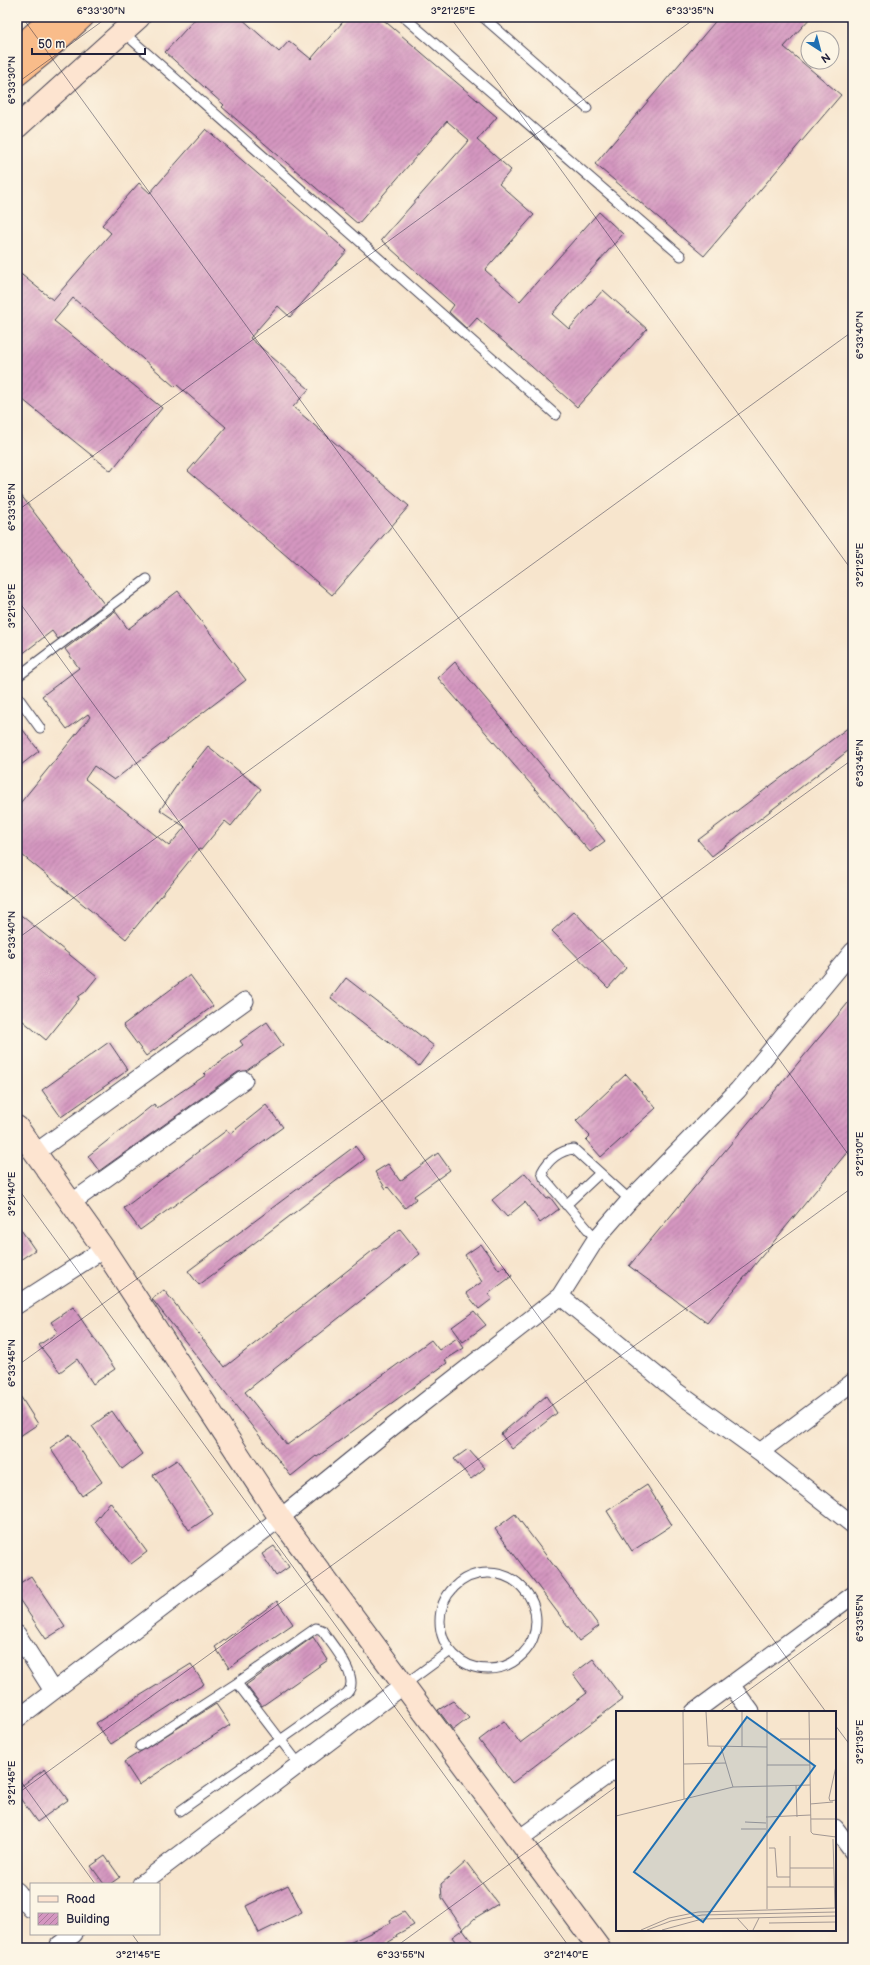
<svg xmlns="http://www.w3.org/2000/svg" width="870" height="1965" font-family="'Balsamiq Sans',sans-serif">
<defs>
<pattern id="building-hatch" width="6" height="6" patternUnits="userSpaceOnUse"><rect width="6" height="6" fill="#d496c0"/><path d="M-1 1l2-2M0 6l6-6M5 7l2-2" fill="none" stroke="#ac7a9d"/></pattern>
</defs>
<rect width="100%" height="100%" fill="#fcf5e5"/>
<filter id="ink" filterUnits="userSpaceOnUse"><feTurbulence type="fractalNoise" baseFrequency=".025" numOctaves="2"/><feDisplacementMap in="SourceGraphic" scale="8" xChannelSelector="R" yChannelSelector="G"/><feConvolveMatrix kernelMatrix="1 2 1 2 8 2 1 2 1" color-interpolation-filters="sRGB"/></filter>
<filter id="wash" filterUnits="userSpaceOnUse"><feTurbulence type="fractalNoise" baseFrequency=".012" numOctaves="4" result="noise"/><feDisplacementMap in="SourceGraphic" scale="16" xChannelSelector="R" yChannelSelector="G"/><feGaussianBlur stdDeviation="0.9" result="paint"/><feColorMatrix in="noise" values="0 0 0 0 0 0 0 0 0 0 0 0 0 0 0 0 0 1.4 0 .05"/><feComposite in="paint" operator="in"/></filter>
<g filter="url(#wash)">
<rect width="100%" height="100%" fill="#f7e5cd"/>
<g id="blocks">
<path fill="url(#building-hatch)" d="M197,17H240L279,52L289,41L311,59L347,17H380L497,117L477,140L511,170L499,184L534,215L485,270L520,301L599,212L623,234L552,314L569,329L603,290L647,329L577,407L477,318L467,329L449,312L454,305L381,240L469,140L447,121L358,224L222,107L224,105L165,52Z
M719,17H811L784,47L841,95L704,256L595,164Z
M206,129L347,251L290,317L278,306L250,338L309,389L293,407L409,506L332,595L188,471L226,427L177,385L175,387L73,298L54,321L162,408L111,471L17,395V271L53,300L111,233L102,225L139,183L150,193Z
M17,490L104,604L58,639L52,631L17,658Z
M178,591L246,680L114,780L94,766L85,779L169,846L185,827L160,810L179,782L208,746L261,789L231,826L225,821L201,850L199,849L126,939L17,851V807L90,717L88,714L67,729L42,696L79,668L65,649L115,611L128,629Z
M455,662L605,841L590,852L438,678Z
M17,722L39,751L17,768Z
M853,724V747L712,856L698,840Z
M574,911L626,968L608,988L552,931Z
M17,912L97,977L85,992L78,997L79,999L46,1040L17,1016Z
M190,975L213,1006L146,1056L123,1025Z
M346,978L434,1046L419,1066L331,998Z
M853,997V1145L707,1323L629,1266Z
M267,1022L283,1045L246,1071L238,1072L99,1171L88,1156L154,1104L157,1108L206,1075L204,1073L243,1045L240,1041Z
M109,1042L128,1070L61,1117L42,1090Z
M626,1074L656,1108L601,1157L586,1140L590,1136L576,1121Z
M266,1105L283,1127L140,1230L124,1208L199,1151L227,1130L230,1134Z
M355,1146L365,1159L199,1285L188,1271Z
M438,1153L450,1170L414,1196L416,1199L405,1208L388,1187L386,1189L375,1172L388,1164L400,1181Z
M525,1173L547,1199L550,1197L559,1209L540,1223L525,1202L507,1217L492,1200Z
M17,1224L35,1250L17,1262Z
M400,1229L420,1254L245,1392L287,1445L431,1340L439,1350L457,1338L464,1348L445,1360L447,1363L317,1457L316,1456L291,1476L152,1299L164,1290L225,1367Z
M481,1244L499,1270L504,1266L512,1276L488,1294L492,1299L479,1309L466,1293L482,1282L465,1255Z
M73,1307L115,1369L93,1384L77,1359L60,1372L39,1345L58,1332L51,1322Z
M474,1311L486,1325L463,1342L452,1327Z
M17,1391L38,1424L17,1438Z
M546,1396L557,1413L512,1449L501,1434Z
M112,1411L142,1454L122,1469L92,1426Z
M70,1434L102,1482L82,1496L50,1448Z
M468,1449L485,1468L471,1479L454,1459Z
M177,1460L213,1514L189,1530L153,1475Z
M647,1485L672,1525L632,1551L607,1511Z
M110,1502L147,1552L131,1564L95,1521Z
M515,1514L599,1626L579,1641L495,1529Z
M274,1546L289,1567L276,1576L262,1554Z
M31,1576L65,1627L46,1639L17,1596V1585Z
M277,1601L293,1624L229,1668L215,1647Z
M313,1637L328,1660L262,1706L246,1685Z
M593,1659L623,1699L512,1783L479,1740L504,1721L520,1743L587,1693L573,1674Z
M191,1664L204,1684L111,1744L96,1723Z
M453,1701L469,1718L453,1730L438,1710Z
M216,1704L230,1725L139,1785L124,1762Z
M45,1769L68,1800L37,1822L17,1794V1789Z
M105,1856L120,1877L110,1884H104L91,1866Z
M466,1862L498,1904L475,1918L463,1929L442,1898L441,1884Z
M288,1885L302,1912L259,1933L246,1906Z
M404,1912L414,1925L396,1935L397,1937L379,1948H339L391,1923L390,1920Z
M463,1929L477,1948H460L452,1937Z"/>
</g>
</g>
<g filter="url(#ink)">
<use href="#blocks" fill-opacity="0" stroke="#423f51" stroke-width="1"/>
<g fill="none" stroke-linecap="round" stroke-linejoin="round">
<g stroke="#423f51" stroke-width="11">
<path id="lane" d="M404,17L681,256
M483,17L587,108
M123,32L556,415
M17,677L147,579
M17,696L40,728
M566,1205L599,1174
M596,1239L544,1178L542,1172C548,1160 560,1150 574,1149L630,1200
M440 1621a48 48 0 1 1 96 0a48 48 0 1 1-96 0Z
M237,1683L299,1764
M404,1685L449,1652
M140,1746L237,1683L316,1628L322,1630C331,1644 362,1678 347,1693L180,1811"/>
</g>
<g stroke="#423f51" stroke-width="19">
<path id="street" d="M35,1153L245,1001
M71,1203L244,1080
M560,1296L677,1392L760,1452L853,1525
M17,1305L104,1249
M760,1452L853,1382
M17,1634L53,1691
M731,1685L751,1712
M694,1712L853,1595
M17,1719L280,1518L391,1428L560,1296L596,1239L630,1200L738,1090L853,951
M835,1828L853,1852
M519,1839L617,1768
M141,1884L404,1685
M17,1891L31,1909
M59,1945L74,1934"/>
</g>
<g stroke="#423f51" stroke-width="24">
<path id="secondary" d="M17,127L139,17
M17,1127L104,1249L280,1518L599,1948"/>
</g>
<g stroke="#423f51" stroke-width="24">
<path id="highway" d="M17,49L52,17
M17,75L43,54L83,17"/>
</g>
<use href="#lane" stroke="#fff" stroke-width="9"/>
<use href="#street" stroke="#fff" stroke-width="17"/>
<use href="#secondary" stroke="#fde4d0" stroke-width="22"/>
<use href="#highway" stroke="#f9bc8a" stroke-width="22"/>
</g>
</g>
<path fill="none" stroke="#22223b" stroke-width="1" stroke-opacity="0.45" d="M22,17L853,1161M450,17L853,572M17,83L108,17M17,511L697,17M17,599L826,1712M17,939L853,331M17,1187L570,1948M17,1366L853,759M719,1712L853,1614M835,1725L853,1749M17,1776L95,1884M17,1794L853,1187M132,1934L142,1948M394,1948L617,1786"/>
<g transform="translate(616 1711)">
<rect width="220" height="220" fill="#f7e5cd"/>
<path fill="none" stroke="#a29793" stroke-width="1" d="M67,1L68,88M90,1L92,35L151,36M126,1V36M193,1L195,121L197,123L220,126M164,28H220M105,36L117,76M68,53L110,52M151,54H194M220,55L213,87L214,90L220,89M180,74L181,106M194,93L217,91M0,105L117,76L194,74M150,106L195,104M195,108H220M129,111L150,112M125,118H150M174,125V176M217,128L219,197M153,137H159L161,166H174M174,157H218M151,176H218M151,198V1M121,207L132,219M153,212L220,211M25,219L53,207L82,201L220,197M31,219L55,210L86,204L220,201M46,219L86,208L220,205M137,219L143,207"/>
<path fill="#1f6fb2" fill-opacity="0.15" stroke="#1f6fb2" stroke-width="2" d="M131,6L199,55L87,211L18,161Z"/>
<rect width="220" height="220" fill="none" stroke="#22223b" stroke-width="2"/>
</g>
<rect width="870" height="1965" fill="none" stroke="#fcf5e5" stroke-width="44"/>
<rect x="30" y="1883" width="130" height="52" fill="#fcf5e5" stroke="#a5a1a1"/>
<rect x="38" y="1896" width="20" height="6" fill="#fde4d0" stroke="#a5a1a1"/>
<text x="66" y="1903" font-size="12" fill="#22223b">Road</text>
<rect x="38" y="1913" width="20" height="12" fill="url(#building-hatch)" stroke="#a5a1a1"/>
<text x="66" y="1923" font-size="12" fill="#22223b">Building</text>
<g transform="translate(820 50) rotate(144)"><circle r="19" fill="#fcf5e5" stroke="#a5a1a1"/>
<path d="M0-3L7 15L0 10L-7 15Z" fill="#1f6fb2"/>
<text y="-6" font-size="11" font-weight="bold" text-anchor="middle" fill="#22223b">N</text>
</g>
<path d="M32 48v6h113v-6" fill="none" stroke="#22223b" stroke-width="2"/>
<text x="38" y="48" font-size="12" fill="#22223b" stroke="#fcf5e5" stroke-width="3" paint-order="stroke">50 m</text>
<rect x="22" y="22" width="826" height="1921" fill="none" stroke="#22223b" stroke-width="1.5"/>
<g font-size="10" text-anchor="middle" fill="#22223b">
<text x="101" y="14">6°33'30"N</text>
<text x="453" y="14">3°21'25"E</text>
<text x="690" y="14">6°33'35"N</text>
<text transform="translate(11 80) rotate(-90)" y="4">6°33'30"N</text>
<text transform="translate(859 335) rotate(-90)" y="4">6°33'40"N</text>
<text transform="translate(11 507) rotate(-90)" y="4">6°33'35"N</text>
<text transform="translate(859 565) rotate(-90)" y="4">3°21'25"E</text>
<text transform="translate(11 606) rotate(-90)" y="4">3°21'35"E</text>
<text transform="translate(859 763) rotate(-90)" y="4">6°33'45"N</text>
<text transform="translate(11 935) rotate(-90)" y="4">6°33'40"N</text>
<text transform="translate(859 1154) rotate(-90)" y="4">3°21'30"E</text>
<text transform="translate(11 1194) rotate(-90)" y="4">3°21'40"E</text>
<text transform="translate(11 1363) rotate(-90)" y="4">6°33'45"N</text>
<text transform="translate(859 1618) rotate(-90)" y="4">6°33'55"N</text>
<text transform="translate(859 1742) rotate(-90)" y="4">3°21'35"E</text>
<text transform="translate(11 1783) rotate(-90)" y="4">3°21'45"E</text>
<text x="138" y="1958">3°21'45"E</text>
<text x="401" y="1958">6°33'55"N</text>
<text x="566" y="1958">3°21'40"E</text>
</g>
</svg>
